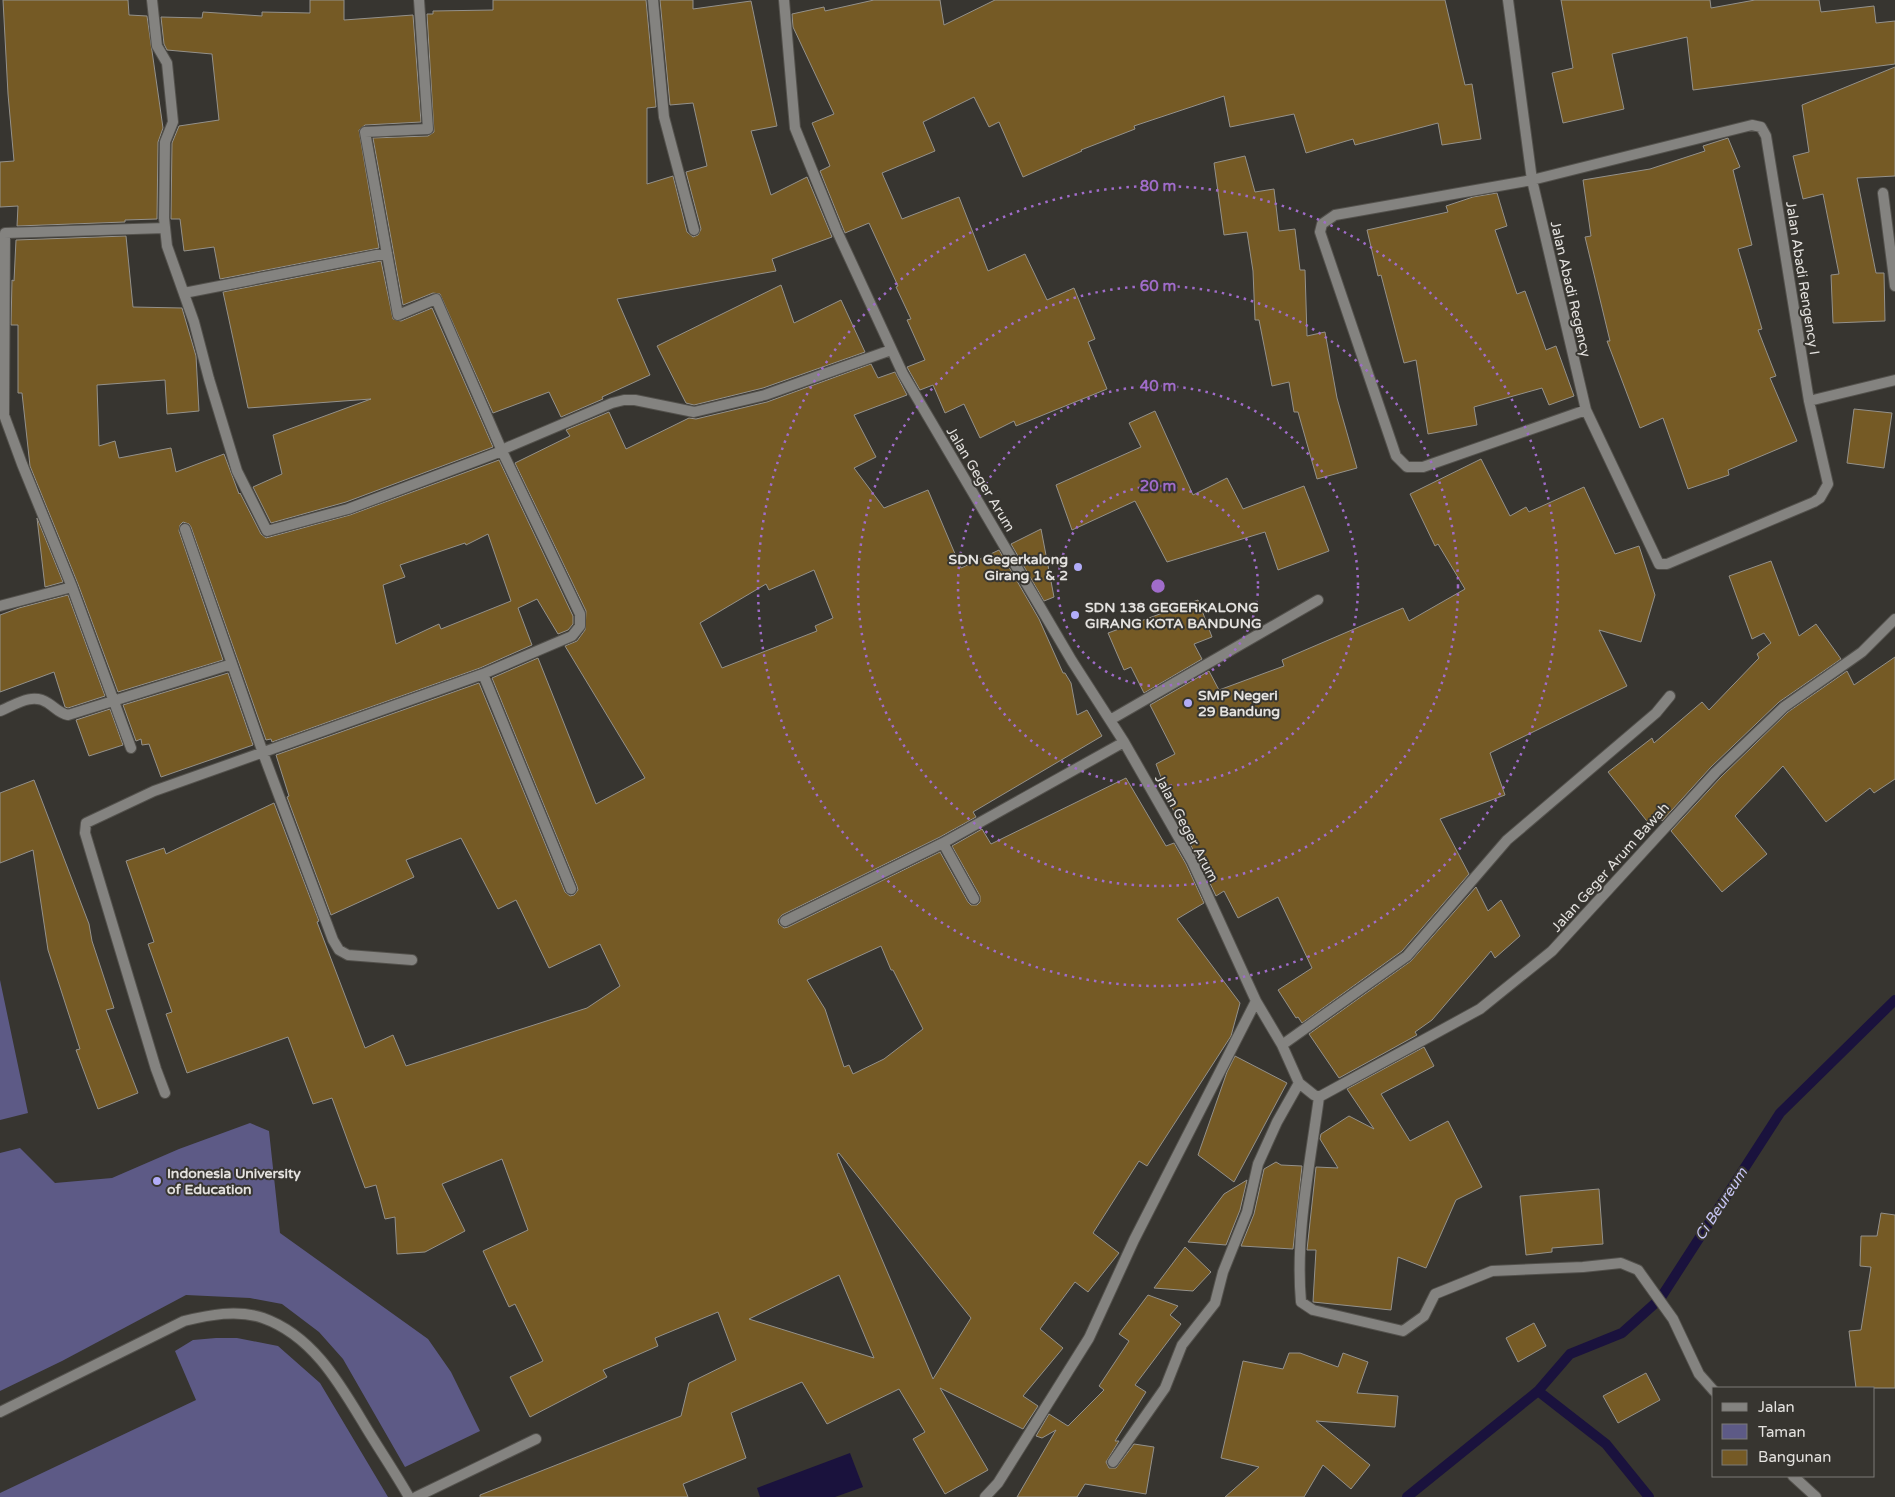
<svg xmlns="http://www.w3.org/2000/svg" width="1895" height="1497" font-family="'Varela Round',sans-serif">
<rect width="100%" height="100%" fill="#373530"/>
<path fill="#5d5a86" d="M0,980L28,1113L0,1120Z
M250,1123L269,1131L280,1233L428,1339L451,1372L480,1431L405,1467L343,1359L319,1332L282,1304L250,1298L186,1295L62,1361L0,1391V1153L20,1148L55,1183L112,1178L179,1149Z
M216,1338H237L278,1346L320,1383L388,1497H0V1493L196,1400L175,1351L193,1340Z"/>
<path fill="#1a123d" d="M850,1453L863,1487L835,1497H760L757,1488Z"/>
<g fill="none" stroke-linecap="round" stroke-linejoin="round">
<path stroke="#1a123d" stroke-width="10" d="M1407,1497L1538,1391
M1649,1497L1606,1444L1538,1391L1570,1354L1622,1333L1660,1299L1780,1113L1895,1000"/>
</g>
<path fill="#755a25" stroke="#94918b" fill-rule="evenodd" d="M3,0H128L129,15L147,16L163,128L158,142L157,219L125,220V222L17,226L18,206L0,207V162L14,161L8,94Z
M310,0H344V20L413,15L421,122L365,125L359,130L379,248L220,279L214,247L184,251L180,219H171V218L172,143L179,126L219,120L212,54L167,50L164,44L161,17L202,18L203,12L262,16V12L310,13Z
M493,0H646L656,107L647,108V184L673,176L687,232L693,237L698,235L701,229L686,172L707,166L693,103L670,105L660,0H693V9L751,1L777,126L751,131L771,195L807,177L832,237L772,259L776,271L617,299L650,375L602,397L603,399L561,417L549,392L493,413L440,294L433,293L403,305L373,138L428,136L434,132L427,14H433V11L493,10Z
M874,0H940L944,25L995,0H1445L1465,85L1472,84L1481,139L1442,145L1438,123L1355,145L1353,139L1306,153L1294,114L1230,127L1224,96L1134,126L1135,129L1081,150L1082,151L1023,177L999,122L989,127L974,97L923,122L935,151L882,173L902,219L959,197L988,271L1025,254L1047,300L1074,288L1095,339L1088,342L1107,389L1016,426L1014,421L980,438L964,404L945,413L933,385L920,390L907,367L925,360L907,320L911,319L896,287L898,286L869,223L845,233L820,171L830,166L812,123L834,114L793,27L792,14L824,7L825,11Z
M1561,0H1710L1711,8L1755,0H1819L1821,12L1874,6L1876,23L1895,21V64L1693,90L1687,37L1612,54L1624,109L1563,123L1552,73L1573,68Z
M1895,67V176L1857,178L1876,273H1884L1885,321L1833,323L1831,275L1839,274L1823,194L1803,199L1793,156L1809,152L1802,105Z
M1728,138L1740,167L1733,170L1752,245L1738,249L1762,329L1758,330L1776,376L1770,378L1797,441L1728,470L1729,475L1688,489L1663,418L1640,428L1607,341H1610L1585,237L1591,236L1583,180L1650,169L1705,151L1703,146Z
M1245,156L1255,192L1274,189L1279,231L1295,229L1300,270H1305L1307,336L1325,332L1337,398L1357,468L1317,479L1298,412H1294L1289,382L1272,386L1259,320H1255L1253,271L1247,232L1224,235L1214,163Z
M1497,193L1507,226L1495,230L1517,294L1525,291L1546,350L1556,346L1574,396L1549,405L1542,388L1474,407L1477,425L1428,434L1416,360L1404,363L1381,275L1378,276L1367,230L1448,212L1446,206L1473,197Z
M126,236L133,307L182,308L196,356L199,411L167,414L165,380L97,385L99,446L115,441L119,458L171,448L176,472L224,454L239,494L240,493L261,534L266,538L350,515L499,460L573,616V624L568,630L558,634L537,599L518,608L532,645L480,668L272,742L271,739L266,740L191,527L189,524L183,522L180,525L179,531L223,660L118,692L78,584L30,466L22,393H18V325H11L12,280L14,281L16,240ZM488,534L511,601L441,629L439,624L396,644L383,585L405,577L400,565L465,543L466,545Z
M381,261L393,319L401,321L432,308L493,447L346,502L271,523L253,487L282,474L273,435L371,399L248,408L223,292Z
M781,285L794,323L841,300L865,352L763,388L694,405L686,403L657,346Z
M871,364L878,378L895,372L907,395L854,415L876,457L854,468L884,508L928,490L961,568L999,550L1039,619L1063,673H1065L1071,683L1077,715L1087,710L1102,736L973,812L976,817L940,837L782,915L778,920L779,924L784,928L788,927L940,852L968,902L971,905H977L980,902V896L952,846L982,829L991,844L1126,778L1166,846L1174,843L1186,864L1204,903L1177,919L1240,1003L1231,1036L1147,1166L1139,1161L1093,1233L1119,1253L1088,1292L1075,1282L1040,1329L1063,1348L1023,1396L1038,1406L1023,1429L940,1388L988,1470L945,1494L913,1439L925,1432L899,1389L827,1424L802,1382L731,1413L746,1458L683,1484L688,1497H480V1495L681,1416L689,1383L736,1360L718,1312L655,1338L658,1346L603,1370L607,1377L530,1417L510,1377L543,1361L515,1304L509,1307L483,1251L528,1230L502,1159L442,1184L465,1231L425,1252L397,1254L395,1217L385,1219L376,1185L365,1188L332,1098L313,1104L288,1037L187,1073L166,1014L172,1012L148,944L154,942L126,861L164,848L166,854L274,803L319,921L317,922L365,1048L393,1035L406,1066L587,1008L620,986L600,944L549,968L516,900L498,909L461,838L406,860L414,877L331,915L287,797L289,796L276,755L479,683L565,892L570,896L574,895L578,890L577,886L492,678L538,658L596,804L645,778L565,646L577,641L585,630L586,611L515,463L570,436L566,430L609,412L626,449L689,418L696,419L767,402ZM814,570L833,618L815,626L817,631L722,668L700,623L766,584L769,590ZM881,946L891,970H893L923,1029L884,1059L853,1074L849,1065L844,1067L825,1009L807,980ZM839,1153L971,1318L933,1379L837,1154ZM839,1275L874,1358L749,1319Z
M1854,409L1892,413L1884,468L1847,463Z
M1155,411L1193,495L1227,478L1243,509L1304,486L1329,551L1278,570L1265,532L1167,562L1135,501L1072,530L1056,485L1141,447L1129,423Z
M1481,459L1510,516L1526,507L1529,512L1584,487L1615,554L1639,546L1655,595L1641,642L1599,630L1627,686L1490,753L1505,795L1440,819L1469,874L1402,951L1302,1023L1298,1017L1296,1018L1278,990L1312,968L1278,897L1238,918L1224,891L1216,896L1198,858L1178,823L1156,764L1175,754L1150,705L1209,671L1219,690L1284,666L1282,660L1403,608L1409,621L1465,589L1438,544L1435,546L1410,494Z
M37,518L63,582L45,587Z
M1041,529L1054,597L1044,601L1011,544Z
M1771,561L1799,636L1816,624L1841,659L1779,702L1711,767L1662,821L1660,817L1650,825L1608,772L1652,738L1654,743L1702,702L1709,710L1759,658L1757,654L1771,643L1764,633L1752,639L1729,576Z
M68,595L105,696L68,708L65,707L54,672L0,692V615L19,608Z
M1198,600L1212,637L1194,644L1202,659L1144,693L1131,667L1124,670L1108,633Z
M1895,657V779L1874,793L1870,788L1826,822L1783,766L1735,816L1767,854L1722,892L1671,831L1721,777L1788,712L1847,671L1854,685Z
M228,673L253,745L161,777L149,744L142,745L141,739L136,741L123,705Z
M110,709L123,745L89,756L76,720Z
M34,780L89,924L92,941L114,1008L106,1010L138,1093L98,1109L76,1050L80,1049L48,950L33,850L0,863V793Z
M1476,887L1488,911L1501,900L1520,936L1495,958L1491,951L1432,1020L1415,1032L1417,1035L1339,1078L1309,1034L1411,961Z
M1424,1047L1434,1066L1381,1094L1410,1141L1448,1121L1482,1187L1456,1200L1426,1268L1398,1257L1391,1310L1313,1302L1316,1250H1307L1316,1167L1338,1168L1320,1139L1321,1134L1349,1116L1374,1129L1347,1089Z
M1235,1056L1287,1083L1234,1182L1198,1155L1227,1072Z
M1276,1162L1281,1165L1302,1166L1293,1249L1241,1246L1254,1214L1264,1169Z
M1247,1180L1240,1210L1226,1245L1188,1242L1224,1194Z
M1599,1189L1603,1244L1552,1248V1252L1526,1255L1520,1196Z
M1881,1213L1895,1215V1388H1856L1849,1331L1861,1330L1871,1267L1860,1266L1861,1236H1877Z
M1185,1247L1211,1272L1193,1291L1154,1288Z
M1148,1295L1178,1306L1170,1315L1181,1324L1135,1385L1146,1392L1115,1441H1119L1106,1462L1109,1468H1116L1134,1444L1154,1447L1146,1494L1085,1484L1077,1497H1017L1056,1430L1042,1438L1036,1436L1049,1414L1068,1426L1104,1390L1099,1386L1129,1341L1119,1334Z
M1534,1323L1546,1346L1518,1362L1506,1338Z
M1289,1353H1300L1338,1367L1343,1353L1368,1362L1357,1393L1398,1396L1395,1427L1316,1421L1370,1465L1351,1489L1323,1465L1304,1497H1225L1259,1467L1221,1458L1243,1361L1283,1369Z
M1646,1373L1660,1400L1618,1423L1603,1396Z"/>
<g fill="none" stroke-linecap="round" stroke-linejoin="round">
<g stroke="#53514c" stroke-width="12">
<path id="lane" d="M0,1412L184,1321C209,1315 237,1309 263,1318C314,1336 341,1386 367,1429C381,1452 396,1474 409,1497
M416,1497L536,1439"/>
</g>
<g stroke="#53514c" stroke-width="12">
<path id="street" d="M152,0L157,46L167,63L173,122L165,142L164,218L167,246L194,322L209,379L237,471L267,531L348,509L502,451L436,299L398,315L365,132L428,129L419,0
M653,0L664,117L694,230
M784,0L795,128L836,229L903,374L1072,661L1124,742L1192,861L1256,1001L1282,1045L1299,1083L1314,1095L1319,1097
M1508,0L1532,180L1586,410L1659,564H1667L1814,502L1820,498L1828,484L1809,401L1766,136L1761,127L1752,125L1532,180L1335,215L1322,224L1320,232L1396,456L1407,467H1423L1586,410
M1883,193L1895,286
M184,293L387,253
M1809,401L1895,380
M185,529L263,753L333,940L339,950L348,955L412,960
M72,587L22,464L4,415L5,233L165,228
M0,606L72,587L131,748
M483,674L571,889
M0,711C15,705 32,692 48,703C56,708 59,713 68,715L232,664
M1110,720L1318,600
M974,899L943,843L1124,742
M785,921L943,843
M1282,1045L1407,956L1507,840L1656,713L1670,696
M165,1093L156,1069L85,833L86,823L154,791L483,674L572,636L580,626V614L502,451L506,448L612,403L624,400H635L694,412L765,395L891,350
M1319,1097L1480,1009L1552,951L1716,772L1784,707L1862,652L1895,619
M1319,1097C1310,1165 1295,1234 1301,1302L1313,1310L1403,1331L1424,1316L1435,1294L1492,1271L1583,1267L1621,1263L1638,1270L1673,1319L1699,1374L1714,1391
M1113,1462L1165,1388L1182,1345L1215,1303L1223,1272L1247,1212L1258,1164L1277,1122L1299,1083
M1793,1476L1816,1497
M985,1497L998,1483L1089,1338L1134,1240L1256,1001"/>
</g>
<use href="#lane" stroke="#848380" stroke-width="10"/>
<use href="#street" stroke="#848380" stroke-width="10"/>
</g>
<g fill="none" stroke="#a06cca" stroke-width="2.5" stroke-dasharray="2.5 5">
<circle cx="1158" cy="586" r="100"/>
<circle cx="1158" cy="586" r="200"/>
<circle cx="1158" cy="586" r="300"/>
<circle cx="1158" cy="586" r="400"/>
</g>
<g fill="#b2adf9" stroke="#373530" stroke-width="2">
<circle cx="1078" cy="567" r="5"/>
<circle cx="1075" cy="615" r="5"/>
<circle cx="1188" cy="703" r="5"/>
<circle cx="157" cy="1181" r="5"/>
</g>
<g text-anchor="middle" stroke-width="4" stroke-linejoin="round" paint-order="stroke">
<g font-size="14" fill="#e4e2df" stroke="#373530">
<text transform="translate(1803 278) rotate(81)" y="5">Jalan Abadi Rengency I</text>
<text transform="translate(1571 289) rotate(77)" y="5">Jalan Abadi Regency</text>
<text transform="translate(981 479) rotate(59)" y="5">Jalan Geger Arum</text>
<text transform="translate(1187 828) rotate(62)" y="5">Jalan Geger Arum</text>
<text transform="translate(1610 867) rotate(-48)" y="5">Jalan Geger Arum Bawah</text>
</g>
<g font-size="14" font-weight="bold" fill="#e4e2df" stroke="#373530" text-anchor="start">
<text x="1068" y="564" text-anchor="end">SDN Gegerkalong<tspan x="1068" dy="16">Girang 1 &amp; 2</tspan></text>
<text x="1085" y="612">SDN 138 GEGERKALONG<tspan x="1085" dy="16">GIRANG KOTA BANDUNG</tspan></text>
<text x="1198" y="700">SMP Negeri<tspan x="1198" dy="16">29 Bandung</tspan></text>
<text x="167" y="1178">Indonesia University<tspan x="167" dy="16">of Education</tspan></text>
</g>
<g font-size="15" font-style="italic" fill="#c8c6f5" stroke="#373530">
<text transform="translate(1721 1204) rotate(-57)" y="5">Ci Beureum</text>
</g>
</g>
<circle cx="1158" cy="586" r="8" fill="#a06cca" stroke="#373530" stroke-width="2.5"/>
<g font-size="15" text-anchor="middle" font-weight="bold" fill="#a06cca" stroke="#373530" stroke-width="4" stroke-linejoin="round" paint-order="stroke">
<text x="1158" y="191">80 m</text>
<text x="1158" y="291">60 m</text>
<text x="1158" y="391">40 m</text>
<text x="1158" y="491">20 m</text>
</g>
<rect x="1712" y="1387" width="162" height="90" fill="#373530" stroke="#7c7a76"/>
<rect x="1722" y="1403" width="25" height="8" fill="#848380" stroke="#7c7a76"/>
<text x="1758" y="1412" font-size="15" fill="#e4e2df">Jalan</text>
<rect x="1722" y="1424" width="25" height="15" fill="#5d5a86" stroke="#7c7a76"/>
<text x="1758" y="1437" font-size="15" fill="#e4e2df">Taman</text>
<rect x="1722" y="1450" width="25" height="15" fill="#755a25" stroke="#7c7a76"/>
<text x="1758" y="1462" font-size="15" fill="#e4e2df">Bangunan</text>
</svg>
